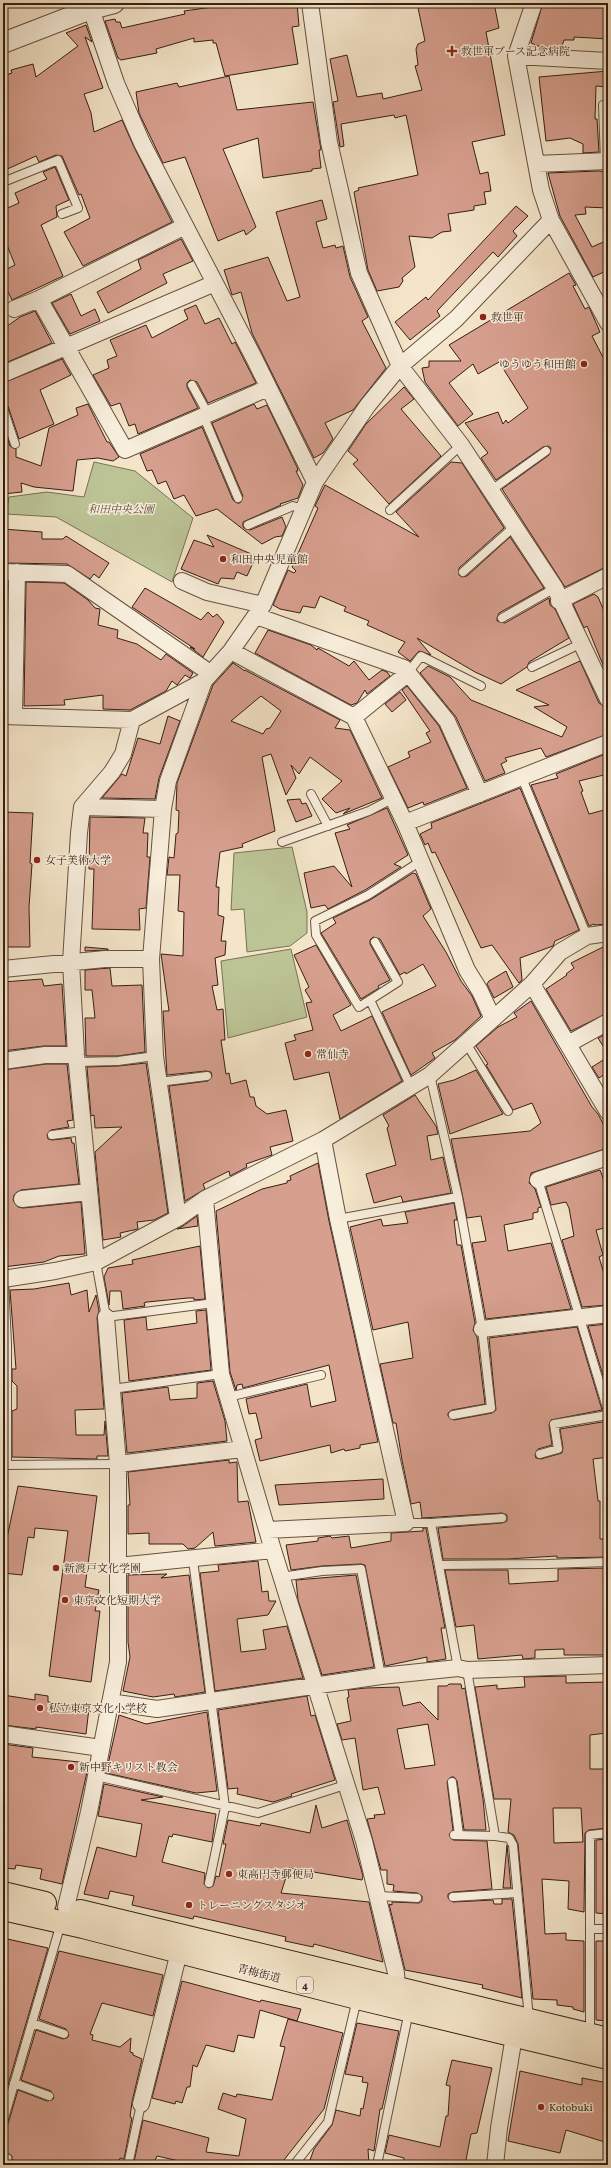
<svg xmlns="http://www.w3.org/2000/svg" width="611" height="2168" font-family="Vollkorn,'Noto Serif JP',serif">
<rect width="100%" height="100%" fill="#f4e5c9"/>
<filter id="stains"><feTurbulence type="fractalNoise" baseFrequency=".005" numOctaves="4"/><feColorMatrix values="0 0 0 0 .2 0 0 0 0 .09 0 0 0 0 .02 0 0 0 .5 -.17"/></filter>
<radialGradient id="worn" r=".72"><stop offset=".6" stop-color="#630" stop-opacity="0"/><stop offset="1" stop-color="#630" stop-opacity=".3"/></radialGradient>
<path fill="#bcc496" stroke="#797155" d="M94,462L135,471L193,518L172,582L56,517L6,514L9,497L47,492L84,497Z
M292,847L307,912V933L290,946L247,952L244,909L231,910L234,853Z
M291,949L307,1017L228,1038L221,961Z"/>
<path fill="#d79f8e" stroke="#361e14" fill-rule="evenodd" d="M241,3H297L299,26L292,27L298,64L225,76L216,43H213V40L194,42V38L156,49L157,53L121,60L118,58L105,21L115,19L116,22H120L122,28L185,14L184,11Z
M417,3H494L499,28L486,32L505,135L472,142L480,174L488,172L491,191L484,192L486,204L474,206V210L448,214L451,231L442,232L432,238L409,236L415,267L402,278L403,281L399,287L377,291L368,270L354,192L359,190L358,188L418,175L410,134L406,115L395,118L394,115L341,124L344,146L340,147L333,102L338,101L330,59L347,55L357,97L382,93L383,99L422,90L415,66L418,65L416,49L418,44L425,41Z
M543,3H608V39L574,37V40H564L561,49L543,48L531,43Z
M86,25L92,42L85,37L103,88L84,94L91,113L94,132L122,120L134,147L172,222L83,266L64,232L90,218L81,194L79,195L62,156L56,155L39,162L36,156L3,171V76L12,73L11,70L33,64L36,77L78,46L66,33Z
M608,71V87L596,86L595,119H597L599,152L583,153V144L570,138L546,141L539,77Z
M229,76L237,110L313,102L321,150H319L321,168L312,169V171L263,178L258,138L223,149L256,227L246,235L244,230L218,241L185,157L163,163L139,113L136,92L177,83L179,87Z
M55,167L69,200L56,206L57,217L41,225L63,276L12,300L3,282V271L15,265L3,235V210L19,203L15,193L47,179L43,172Z
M599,171L608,172V208L585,207L586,214L575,215L592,247L608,240V270L593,277L560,216L548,173Z
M322,200L327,219L316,222L323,248L335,245L336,248L343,246L350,277L368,317L362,321L386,368L353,410L325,423L333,439L323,453L314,458L252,333L241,292L232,295L224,270L268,257L287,301L300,297L276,212Z
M516,206L528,216L513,231L517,236L498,257L493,252L437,311L440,316L410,340L395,322L426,297L428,300Z
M181,239L193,261L163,274L167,283L108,313L97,292L141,269L138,260Z
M569,273L576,285L573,286L585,309L589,307L600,332L592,336L608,367V566L565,587L502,489L549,455L551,448L548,446L543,447L496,480L481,458L488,453L465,423L498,412L503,424L506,420L508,423L528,408L499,362L478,374L473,364L449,383L473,414L458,426L425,382L422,368L429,367V361H461L449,345Z
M71,294L81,316L95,309L100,321L70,334L52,303Z
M196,305L205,324L219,318L232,344L235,342L256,383L208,403L197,382L190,380L187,383V387L198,408L138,434L135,424L129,426L120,403L111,406L93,375L109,368L107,360L117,356L110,340L146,325L152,338L188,319L184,310Z
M35,311L52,343L3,364V329L20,317Z
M62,359L71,375L40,390L54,424L19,439L8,406L3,403V383Z
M404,387L414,399L401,409L441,456L389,504L353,464L358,460L348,451L366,424Z
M88,404L107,442H109L119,457L113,461L98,458L77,460L73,491L34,487L21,483L22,492L3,494V425L10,446L16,449V457L41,466L49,428L78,415L76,408Z
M254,404L257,409L267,405L297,467L298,471H296L303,485L298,498L280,504L281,505L243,522V527L250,530L282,517L286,527L282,536L275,537L262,544L217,509L196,516L184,495L174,499L166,481L158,484L152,470L147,471L140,454L202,427L233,500L237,503H240L243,496L212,423Z
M451,462L462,463L504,528L459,568V575L462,577L467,576L510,537L544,588L499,613L497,618V621L505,623L549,598L550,605L555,609L569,638L529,662L527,667L501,684L475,672L417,638L431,655L419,651L410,661L398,652L405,642L367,625L369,621L344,611L346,607L320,596L315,608L303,606L300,613L280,609L273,605L288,570L294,573L296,571L292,567L318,508L315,506L325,485L419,537L396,512Z
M3,529L42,532V539H63L66,536L109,563L99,578L94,574L90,579L67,564L3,563Z
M207,535L256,556L247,576L237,572L234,579L221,578L218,584L181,569L194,540L214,547Z
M3,582H7L5,707H3Z
M26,582L64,583L88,600L95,608L100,609L98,625L118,630L117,638L137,644L161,660L166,654L193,673L190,678L185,675L177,685L172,681L166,691L130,710L103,709V695L64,700L65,705L24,706Z
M145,588L201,620L208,612L213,617L217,614L224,622L203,657L190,647L195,649L132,607Z
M594,594L598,597L608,620V677L587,626L584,628L573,604Z
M268,630L311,645L317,650L318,648L349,666L354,661L369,680L382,670L387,672L390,676L367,694L365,690L357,703L351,705L255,653Z
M580,661L599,703L608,708V734L546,757L541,748L505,758L507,761L501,764L505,773L485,781L456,717L420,673L428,666L450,677L471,700L562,737L567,727L534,707L549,705L516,690Z
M233,663L245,671V670L340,720L335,728L350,730L382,798L343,814L350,808L336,813L322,799L342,781L310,757L299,774L291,765L296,778L286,795L271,754L262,757L275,831L242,844L243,847L220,852L216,887H219L218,915L224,917L221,941H226L225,955L215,958L218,985L212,986L217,1010L223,1009L225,1040H221L226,1074L229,1073L231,1084L246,1080L250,1097H254L256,1106L267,1114L286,1110L293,1141L270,1147L272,1155L246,1164L247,1167L230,1176L229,1171L203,1184L205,1189L185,1201L169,1086L208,1081L212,1076L211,1072L206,1071L167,1075L163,1011H169L161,954L183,956L184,912L178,911L180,875H167L169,857L174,858L176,834L178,833L179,811L176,810L177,783L213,685ZM261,696L281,711L270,728L266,729L263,734L231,721Z
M407,686L439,726L467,788L424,805L423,802L408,808L388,767L410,757L408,752L431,742L426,733L430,731L402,690Z
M400,692L406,700L392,712L385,704Z
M168,716L180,721L159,778L155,799L102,798L122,774L126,776L138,738L160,744Z
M608,753V774L579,781L583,791L581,792L589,814L608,809V924L594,925V924L589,926L531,785L558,778L556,774Z
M520,788L579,930L555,941L553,946L520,958L522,980L519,983L492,945L481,948L435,852L432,853L428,843L425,845L420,834L432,828L431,823Z
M300,799L302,804L306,803L312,816L296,822L287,800Z
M387,808L408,855L394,864L401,867L365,890L328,909L325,905L311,908L304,873L334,866L352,887L335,833L350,829L347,825Z
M3,812L33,813L30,863L32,864L29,907L30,947H3Z
M90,817L145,818L143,833H148L147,857H150L146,908L139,909L140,930L92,929L94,869H89Z
M413,873L416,874L431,909L423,916L446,952L461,981L472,996L481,1016L455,1040L432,1053L435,1058L411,1075L382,1012L436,986L423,964L406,974L405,972L400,975L380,939L373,937L370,940V944L390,980L378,986L379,988L361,999L321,933L336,923L333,918L370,900Z
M604,943H608V1013L571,1031L546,989L567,975L566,974L574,968L571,963L605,946Z
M316,945L351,1005L333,1015L341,1031L372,1016L402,1081L340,1119L329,1072L294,1080L285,1043L296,1040L294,1035L313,1030L306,1003L312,1002L305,990L309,987L294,955Z
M85,947L108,949V950L85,951Z
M110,968L112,986L142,985L145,1052L118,1056H86L85,1018H95L92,990H85V970Z
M506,971L513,987L494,998L487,984L489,981Z
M42,979L44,986L62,984L66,1046H44L3,1051V1020H5L3,982Z
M531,1001L592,1107L598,1114L608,1133V1148L531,1173L529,1183L535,1189L541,1207L538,1208V1212L533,1213V1219L504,1225L508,1251L551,1243L571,1309L486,1319L472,1243L486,1241L481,1216L467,1218L451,1139L530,1131L541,1123L532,1103L513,1110L486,1065L488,1064L476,1046L498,1027L517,1017L514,1013Z
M608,1033V1054L598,1038Z
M608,1057V1072L599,1078L592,1067Z
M146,1063L168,1213L154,1220L137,1222L138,1229L120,1233L121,1237L103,1240L95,1152L122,1127L95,1128L94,1115L91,1116L87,1067L118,1066Z
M46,1064H67L73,1120L67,1121L69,1127L51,1130L47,1135L48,1139L52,1140L71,1138L72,1143H74L79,1184L21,1190L14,1195L13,1200L18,1207L23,1208L81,1202L85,1254L59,1256L44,1262L3,1267V1070Z
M476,1070L503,1114L450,1134L438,1084L454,1080Z
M415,1095L436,1126L438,1134L427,1136L431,1160L443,1157L451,1193L403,1202L401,1196L374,1203L366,1174L396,1165L387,1128L389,1126L383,1115Z
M318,1163L329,1221L378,1442L360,1445V1448L345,1451L344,1449L331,1453L330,1445L260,1461L255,1440L262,1438L256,1413L249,1414L246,1399L307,1384L311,1407L336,1401L329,1365L243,1388L242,1384L237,1385L236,1390L230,1372L216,1211L262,1189L287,1183V1181L291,1180L290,1176Z
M600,1170L608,1191V1227L596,1230L603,1255L599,1257L608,1287V1305L582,1307L562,1240L574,1236L569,1208L566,1202L551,1205L546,1187Z
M454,1203L457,1220H454L457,1245H461L475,1323L473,1330L477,1337L485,1404L452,1410L448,1413V1416L454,1420L492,1413L496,1410L489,1338L577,1327L602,1410L551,1420L549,1425L552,1445L538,1449L535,1455L536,1458L541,1459L562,1453L563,1448L560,1429L608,1421V1457L593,1459L598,1501H600V1539H608V1557L557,1558V1556L507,1559H443L438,1528L502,1523L507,1521V1515L502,1513L422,1518L420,1502L411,1504L402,1460L396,1423H393L380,1364L413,1358L408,1322L373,1330L350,1227L381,1219L383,1226L408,1223L405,1212Z
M197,1216L198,1226L177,1229L183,1226Z
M200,1246L205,1299L194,1300V1298H188L147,1302L144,1303L145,1306L123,1309L121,1291H110L109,1305L104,1277L108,1268L133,1264L132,1260Z
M69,1283L71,1295L87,1290L89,1312L96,1295L99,1311L97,1318L104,1409L75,1410L76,1435H104L105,1421L108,1456H97V1459L12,1457V1411L17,1409V1386L12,1381V1369H16L10,1290L34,1289Z
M206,1310L211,1370L129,1381L124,1320L146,1317L147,1330L197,1323L196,1311Z
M608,1324V1392L588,1326Z
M213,1381L225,1421L227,1441L127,1453L122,1393L168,1387L170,1400L197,1398V1383Z
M229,1460V1463L237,1462L238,1502L248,1501L256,1542L215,1546L213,1532L195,1548L188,1549L183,1544H149V1533L128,1534V1505H130L128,1472Z
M383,1479L384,1499L279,1505L275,1485Z
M18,1486L97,1496L85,1587L99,1590L95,1611H100L91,1682L49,1676L68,1531L35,1528L34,1538L28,1537L22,1575L3,1573V1557Z
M423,1528H426L445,1628H441L446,1659L427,1662V1657L385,1666L365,1565L361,1564L322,1566L291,1570L286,1545L318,1541V1538L330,1536L332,1538L349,1536L351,1548L391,1541V1533L423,1531Z
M258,1561L262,1592L268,1591L269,1601H276L268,1615L237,1619L241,1652L266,1649L263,1630L287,1626L303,1678L215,1691L200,1573L219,1571L218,1565Z
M608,1568V1655H564V1649L535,1650V1658L523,1659L522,1655L478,1659L474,1625L456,1627L445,1570H508L509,1584L558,1581V1569Z
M167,1574L161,1578L189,1575L205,1692L175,1697L174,1694L153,1697L123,1691L130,1657L128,1642V1575Z
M356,1575L374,1667L322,1675L298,1600L296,1580Z
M566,1676V1683L608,1682V1703H606L607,1733L590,1735V1769H608V1828L589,1830L585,1833L584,1912L568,1909L569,1881L542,1879L545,1934L566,1933V1940L584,1941V2012L573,2009V2007L557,2005V2000L533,1999L518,1844L514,1835L508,1832L511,1799H494L475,1687L497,1685V1689L525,1687L524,1677ZM553,1808H581L583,1842L554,1843Z
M449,1684H461L462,1689L465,1688L483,1799L486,1830H464L457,1781L454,1777H451L447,1782L453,1830L449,1835L453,1840L487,1841L492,1889L453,1892L448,1894V1898L453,1902L493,1900L494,1904H502V1899H512L522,1998L482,1988L483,1985L405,1970L389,1904L392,1905V1902L419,1903L422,1901V1896L417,1893L393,1891L394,1885L387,1884V1870H381L367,1819L375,1818L374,1815L385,1814L378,1787L363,1790L355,1738L342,1740L337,1724L351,1721L347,1698L349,1697L348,1690L366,1688L399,1687L403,1706L420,1702L438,1720V1686H447ZM428,1724L435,1765L405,1769L397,1729Z
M35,1694L48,1696V1702L89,1708L86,1734L36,1727V1729L3,1725V1695L35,1700Z
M307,1696L311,1716L315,1715L335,1780L291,1794L292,1796L273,1802L237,1794L238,1788L228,1789L218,1710Z
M207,1712L217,1791L196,1793L106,1773L119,1715L146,1724Z
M3,1744L33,1748L32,1757L89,1763L62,1884L40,1879L42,1869L16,1865L15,1869L3,1868Z
M104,1784L163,1797L141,1800L216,1814L212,1842L173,1834L172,1837L169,1836L162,1862L205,1873L204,1884L208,1888L213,1886L216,1876L219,1877L226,1844H223L228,1820L260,1826L261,1823L310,1833L316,1805L322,1828L347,1820L363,1876L362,1880L289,1868L281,1893L369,1902L383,1962L314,1944L313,1947L285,1941L286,1937L194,1916L193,1919L132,1905L134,1896L110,1891L108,1899L84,1894L97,1847L136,1857L142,1824L98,1816Z
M608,1839V1914L596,1913V1840Z
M507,1845L511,1888H503Z
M3,1938L48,1948L3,2102Z
M596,1941H607L608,2021L596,2020Z
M59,1951L163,1975L153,2016L102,2003L90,2034L93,2035L92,2040L120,2047L131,2038L130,2052L133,2053V2055L142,2059L132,2102L130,2117L132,2118L124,2159L120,2158L118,2165H34L12,2160V2156L3,2150V2127L8,2124L18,2090L47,2101L52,2100L54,2098L51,2091L21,2080L36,2030L63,2039L67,2038L69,2035L66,2029L39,2019Z
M182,1981L260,2002L261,2000L301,2009L297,2021L260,2010L254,2038L238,2035L234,2052L206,2045L197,2067L193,2065L190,2087H187L182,2103L176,2101L175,2104L152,2098Z
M288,2019L343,2033L324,2109L280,2165H263L243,2161V2165H187L188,2163L157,2156L153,2165L134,2162L143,2120L209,2138L206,2152L239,2156L246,2119L218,2109L223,2093L236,2097L237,2094L272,2100L285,2047L280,2046Z
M357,2023L399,2031L382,2109H380L374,2151L368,2149L369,2165H328L310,2160L314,2149L332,2125L336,2110L360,2116L361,2108L363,2109L368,2083L362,2082L363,2077L345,2074Z
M452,2060L492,2068L477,2133L471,2134L465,2165H415L404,2162V2158L385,2153L389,2135L440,2147L446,2116H448L450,2086L446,2085Z
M520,2071L582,2085V2078L608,2083V2143L566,2130L560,2153L508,2141Z"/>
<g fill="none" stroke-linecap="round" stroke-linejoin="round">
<g stroke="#665041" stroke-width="10">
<path id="service" d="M603,105L605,161
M3,182L58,160L78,208L62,214
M192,385L208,414
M3,408L15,444
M203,415L238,498
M490,491L546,451
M390,510L461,445
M248,525L293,506L303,509
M463,572L515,526
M502,618L555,588
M532,667L580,644
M407,674L421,656L481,686
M522,778L587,936
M311,794L328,826
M282,842L369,811L392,799
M375,942L398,982L359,1007L316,935L315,921L368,895L421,861
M370,1000L411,1087
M466,1043L508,1111
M77,1062L118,1061L155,1056
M430,1075L458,1197L482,1329L491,1408L453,1415
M159,1082L207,1076
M52,1135L83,1131
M538,1180L608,1411
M338,1219L458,1197
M96,1262L106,1317L214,1303
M4,1279L7,1344V1465
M112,1389L221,1374
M228,1397L321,1375
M540,1454L558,1449L554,1424L608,1415
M3,1465L118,1464
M406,1523H431L458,1668
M431,1523L502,1518
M193,1560L225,1807L209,1883
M439,1565L547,1564L608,1562
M281,1577L322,1571L361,1569L381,1676
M467,1670L495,1836
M96,1776L258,1813L345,1785
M452,1782L459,1835
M454,1835L495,1836L509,1838L513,1845L529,2019
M379,1896L417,1898
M453,1897L516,1893
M590,1929H608
M32,2023L64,2034
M590,2033V1835L608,1833
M14,2083L49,2096
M3,2122L61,1923
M128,2165L141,2104
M294,2165L328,2122L357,1999
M377,2165L409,2011"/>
</g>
<g stroke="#665041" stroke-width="18">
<path id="minor" d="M89,3L116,83L142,143L254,358L315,482
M310,3L329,142L359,273L400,366L461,445L555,588L608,699
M534,3L516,56L541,190L551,220L608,323
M516,56L608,61
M536,164L608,161
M185,226L39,299L125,450L268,388
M14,309L39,299
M3,374L215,283
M3,572L67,574L210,673
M182,581L207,592L263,605
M559,601L608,576
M256,616L404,668L447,721L480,794
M231,651L354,717L407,674
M3,716L132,720
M14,716L17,572
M354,717L405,823
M82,807L163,809
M3,969L105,959H151
M532,984L608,1112
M493,1019L480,991L467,970L405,823L608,743
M568,1044L608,1022
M3,1061L45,1055H76
M538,1180L608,1157
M22,1199L89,1192
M205,1199L221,1374L273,1550L364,1841L396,1973L397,1987
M178,1218L155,1056L151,959L163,809L168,781L204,681
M96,1262L76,1055L71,962L79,833L82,807L112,772L123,754L132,720L204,681L231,651L263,605L315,482L368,405L400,366L456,319L551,220
M3,1279L55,1271L96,1262L178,1218L205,1199L323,1140L430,1075L532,984L560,952L587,936L608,933
M482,1329L608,1314
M118,1464L242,1449
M268,1530L406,1523L338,1219L323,1140
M118,1566L273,1550
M110,1702L157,1709L381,1676L458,1668L467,1670L608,1665
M3,1734L101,1748
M66,1907L89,1812L118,1662V1464L106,1317
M141,2104L179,1952
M495,2165L499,2128L514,2036"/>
</g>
<g stroke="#665041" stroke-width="22">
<path id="tertiary" d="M3,43L91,9L114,3"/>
</g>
<g stroke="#361e14" stroke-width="24">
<path id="primary" d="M3,1893L45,1903
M3,1909L83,1927L357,1998L608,2058
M80,1911L608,2039"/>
</g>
<use href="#service" stroke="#f8eedc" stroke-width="8"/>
<use href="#minor" stroke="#f8eedc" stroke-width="16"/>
<use href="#tertiary" stroke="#f8eedc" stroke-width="20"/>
<use href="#primary" stroke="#f4e5c9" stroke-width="22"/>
</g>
<g fill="#8f2418" stroke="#f8eedc" stroke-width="1.5">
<path d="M450 45h4v4h4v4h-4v4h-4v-4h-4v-4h4z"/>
<circle cx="483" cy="317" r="4"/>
<circle cx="584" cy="364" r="4"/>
<circle cx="223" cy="559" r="4"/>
<circle cx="37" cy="860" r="4"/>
<circle cx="308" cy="1054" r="4"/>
<circle cx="56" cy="1568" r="4"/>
<circle cx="65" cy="1600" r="4"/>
<circle cx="40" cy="1708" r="4"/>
<circle cx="71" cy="1767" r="4"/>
<circle cx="229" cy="1874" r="4"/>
<circle cx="189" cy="1905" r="4"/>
<circle cx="541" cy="2107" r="4"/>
</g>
<g text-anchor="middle" stroke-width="3" stroke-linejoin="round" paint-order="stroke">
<rect fill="#f8eedc" stroke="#705c50" stroke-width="1" x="297" y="1977" width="16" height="16" rx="3"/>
<g font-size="10" font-weight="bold" fill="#361e14">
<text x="305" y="1989">4</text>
</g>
<g font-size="11" fill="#361e14" stroke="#f8eedc" text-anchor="start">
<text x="461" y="55">救世軍ブース記念病院</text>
<text x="491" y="321">救世軍</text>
<text x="576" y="368" text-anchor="end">ゆうゆう和田館</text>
<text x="231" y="563">和田中央児童館</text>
<text x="45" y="864">女子美術大学</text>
<text x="316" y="1058">常仙寺</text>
<text x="64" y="1572">新渡戸文化学園</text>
<text x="73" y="1604">東京文化短期大学</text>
<text x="48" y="1712">私立東京文化小学校</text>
<text x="79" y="1771">新中野キリスト教会</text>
<text x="237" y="1878">東高円寺郵便局</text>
<text x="197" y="1909">トレーニングスタジオ</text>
<text x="549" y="2111">Kotobuki</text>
</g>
<g font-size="11" font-style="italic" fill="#5e503b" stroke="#f8eedc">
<text x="121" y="513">和田中央公園</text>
</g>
<g font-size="11" fill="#361e14" stroke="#f8eedc">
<text transform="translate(259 1973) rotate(14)" y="4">青梅街道</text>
</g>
</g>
<rect width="611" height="2168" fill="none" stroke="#f4e5c9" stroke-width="16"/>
<rect x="4" y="4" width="603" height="2160" fill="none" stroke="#361e14" stroke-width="2"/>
<rect x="8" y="8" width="595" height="2152" fill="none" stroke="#361e14"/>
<rect width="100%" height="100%" filter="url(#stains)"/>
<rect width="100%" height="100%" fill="url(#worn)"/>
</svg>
